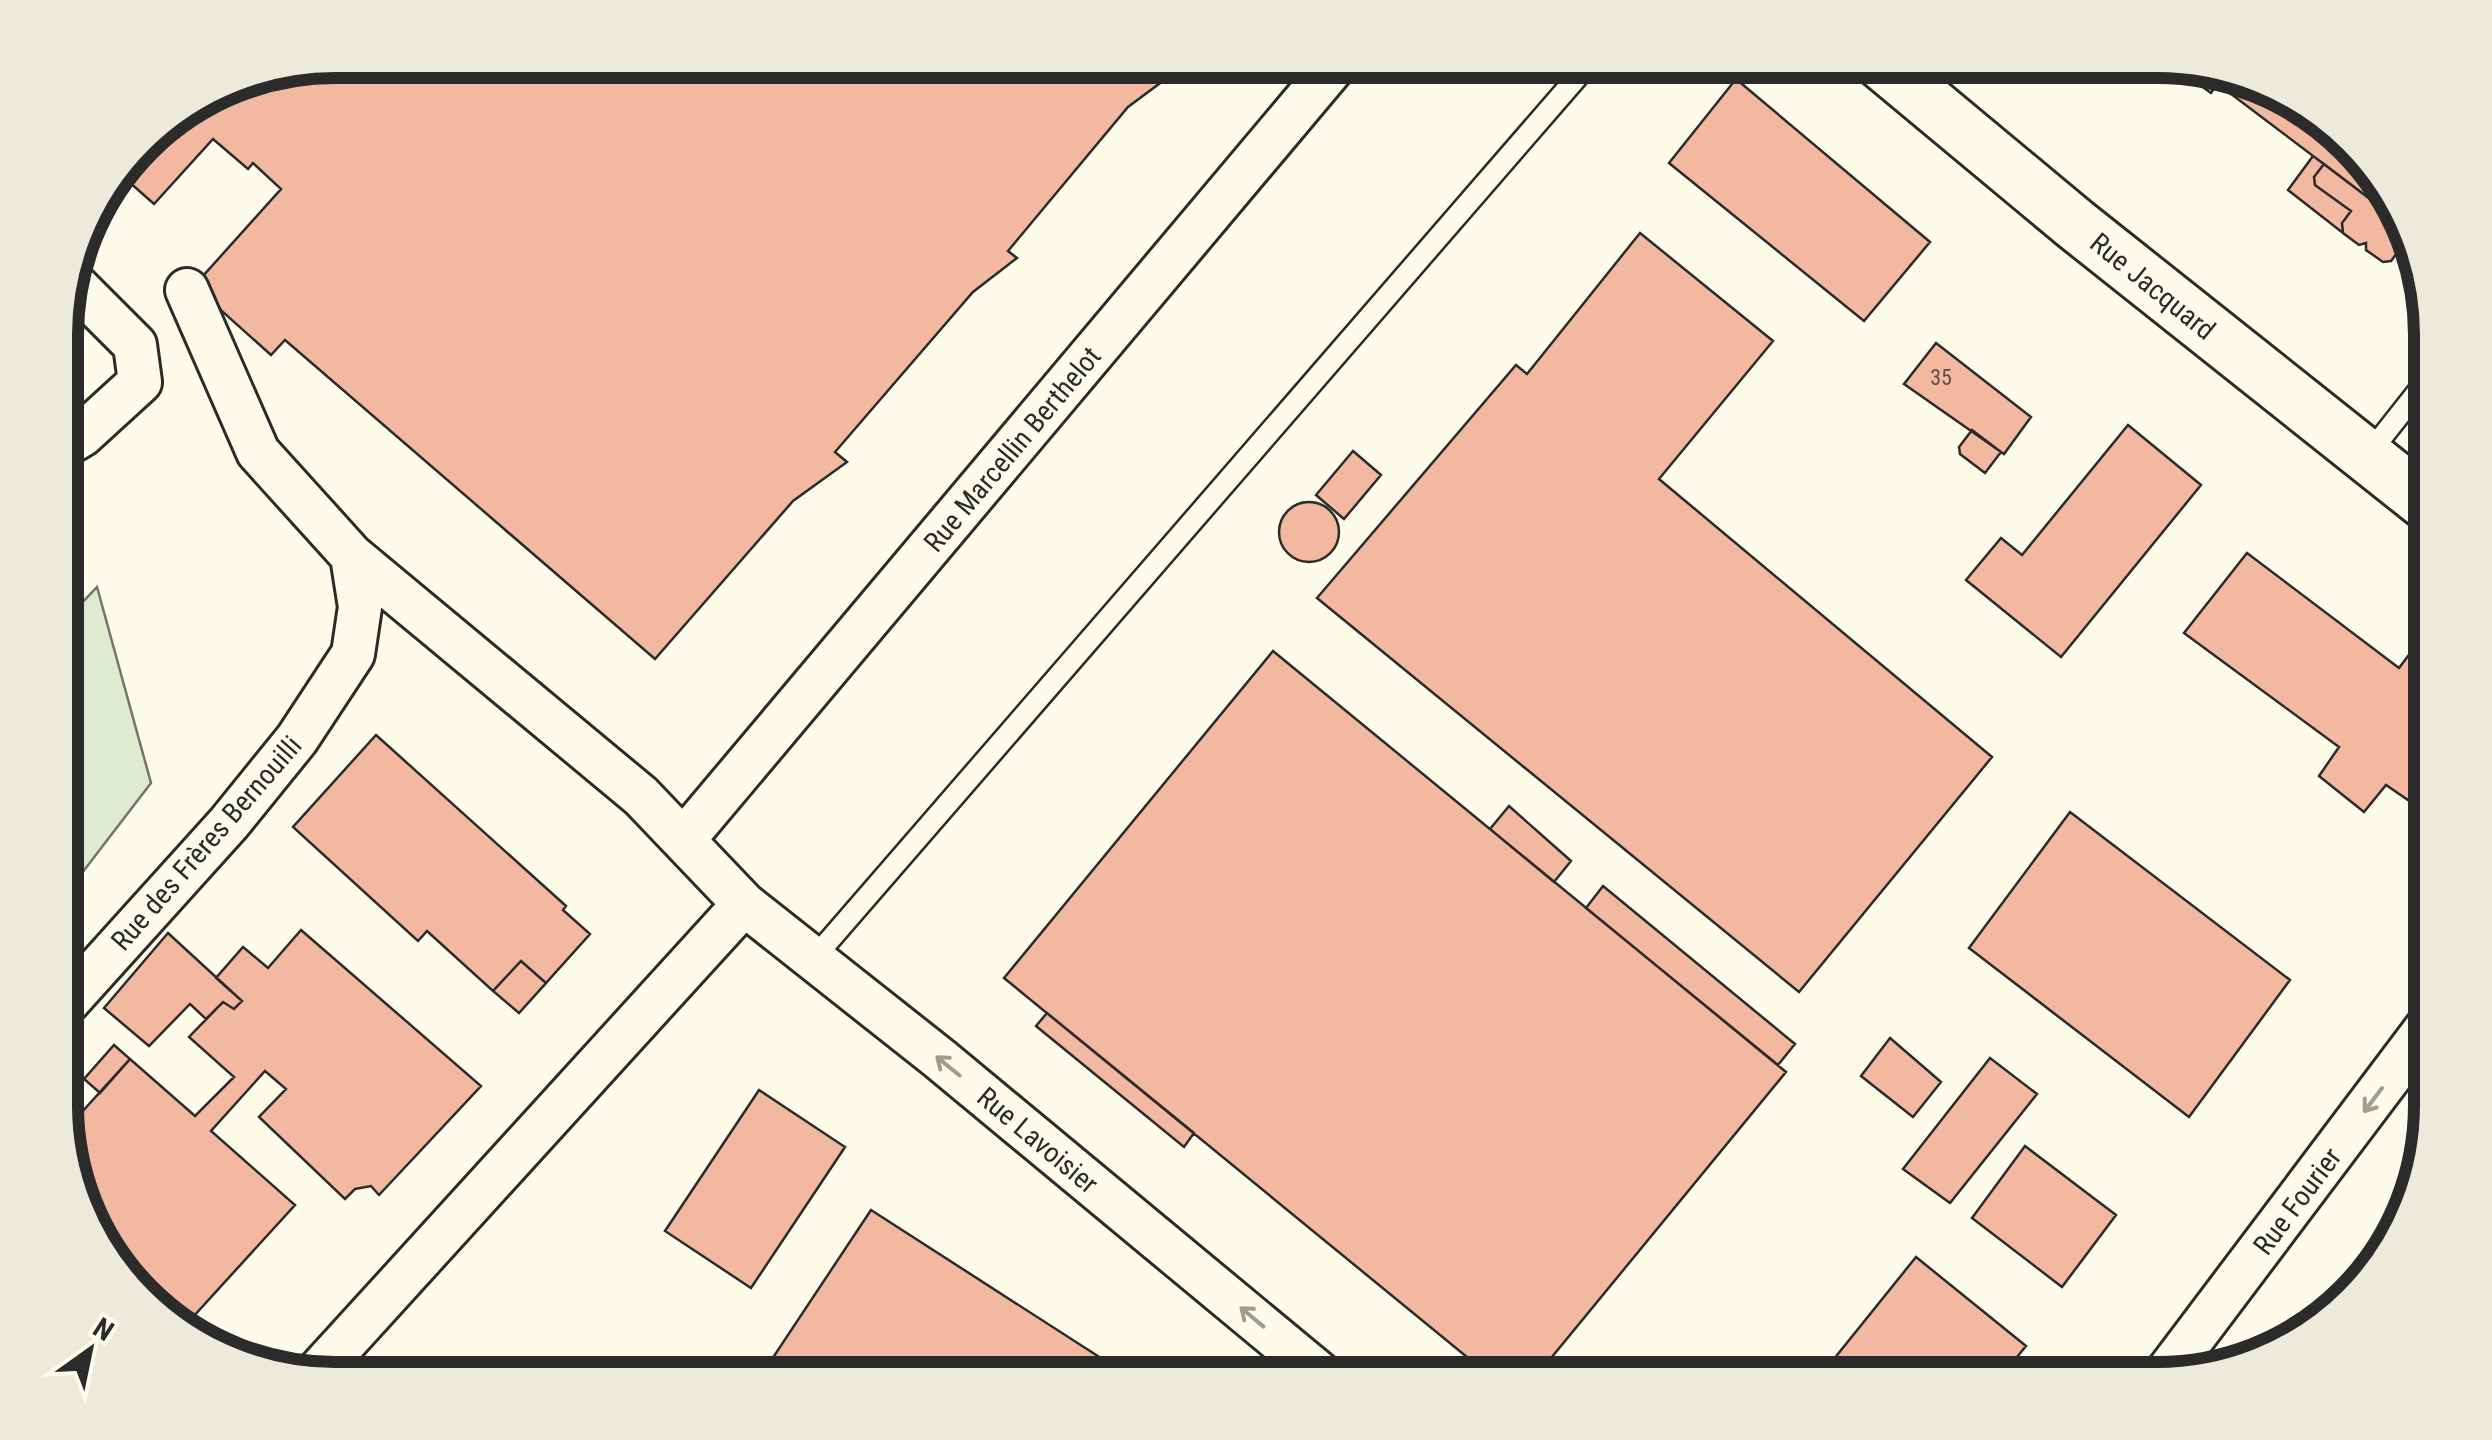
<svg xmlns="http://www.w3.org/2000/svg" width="2492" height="1440" font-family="'Roboto Condensed',sans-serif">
<rect width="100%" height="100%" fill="#fdfbea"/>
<path fill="#deebd1" stroke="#74746e" stroke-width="2.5" d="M97,587L151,783L62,899V624Z"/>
<path fill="#f2b8a0" stroke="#2b2b2b" stroke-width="2.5" d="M334,60H1172L1170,67L1175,72L1128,107L1008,251L1017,258L973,292L835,452L847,462L793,501L655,659L285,340L271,355L194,286L281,189L253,163L248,169L213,139L154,204L119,173L153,129L230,81Z
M2171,64L2202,72L2217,84L2211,93Z
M2202,72L2294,96L2386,182L2399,221Z
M1736,79L1930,242L1864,321L1669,163Z
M2313,156L2324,164L2314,177L2315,185L2351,211L2342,223L2343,233L2288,190Z
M2324,164L2399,221L2406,241L2391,261L2383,262L2366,250V243L2359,245L2343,233L2342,223L2351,211L2315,185L2314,177Z
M1640,233L1773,341L1659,479L1992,757L1799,992L1317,598L1516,365L1527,374Z
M1936,343L2031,417L2004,454L1904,384Z
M2128,425L2201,485L2061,657L1966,580L2001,538L2022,555Z
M1972,430L2001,452L1985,473L1960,454L1959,447Z
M1353,451L1381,475L1344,519L1316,495Z
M1279 532a30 30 0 1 1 60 0a30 30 0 1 1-60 0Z
M2247,553L2399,668L2423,636L2431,643V770L2408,800L2386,785L2364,812L2319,776L2339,747L2184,633Z
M1273,651L1786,1072L1533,1380H1495L1004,978Z
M376,735L566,906L563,910L590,934L546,983L521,961L493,991L427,931L418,941L293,827Z
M1509,806L1571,861L1554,882L1490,829Z
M2070,812L2290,980L2189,1117L1969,948Z
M1603,886L1795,1044L1778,1065L1586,908Z
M301,930L481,1086L379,1195L371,1186L355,1189L345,1199L259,1117L286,1089L265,1071L211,1131L295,1205L182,1329L106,1258L62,1134L130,1059L195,1116L234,1077L189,1037L223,1002L234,1009L242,1001L216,978L243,947L268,968Z
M168,933L242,1001L234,1009L223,1002L206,1019L190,1004L149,1046L104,1008Z
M521,961L546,983L519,1013L493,991Z
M1047,1013L1194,1133L1184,1147L1036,1026Z
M1890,1038L1941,1082L1913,1117L1861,1076Z
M114,1045L130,1059L100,1093L84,1079Z
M1990,1058L2037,1094L1950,1203L1903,1169Z
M759,1090L845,1147L751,1288L665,1231Z
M2025,1146L2116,1215L2062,1287L1972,1218Z
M871,1210L1135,1380H792L768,1365Z
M1916,1257L2026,1346L1999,1379L1817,1380Z"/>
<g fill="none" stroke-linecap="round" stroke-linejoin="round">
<g stroke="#2b2b2b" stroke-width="25">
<path id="service" d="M2367,456L2431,375
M814,958L1592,60"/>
</g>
<g stroke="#2b2b2b" stroke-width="48">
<path id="minor" d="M62,447L82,435L140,382L135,345L69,279
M352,556L641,796L744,904L940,1059L1327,1380
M685,838L1339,60
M62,1008L229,823L297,739L353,654L360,607L352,556L258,452L187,290
M315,1375L744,904
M2162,1379L2431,1022"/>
</g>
<g stroke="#2b2b2b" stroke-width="58">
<path id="tertiary" d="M1878,60L2075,224L2431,507"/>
</g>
<use href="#service" stroke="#fdfbea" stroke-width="20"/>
<use href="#minor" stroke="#fdfbea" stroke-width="42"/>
<use href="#tertiary" stroke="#fdfbea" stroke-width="52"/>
</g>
<defs><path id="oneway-shaft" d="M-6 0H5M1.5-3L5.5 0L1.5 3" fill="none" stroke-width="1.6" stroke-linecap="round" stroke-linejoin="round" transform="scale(2.5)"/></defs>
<g stroke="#9e9d94">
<use href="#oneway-shaft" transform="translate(948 1066) rotate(-141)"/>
<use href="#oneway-shaft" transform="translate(2373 1100) rotate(127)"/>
<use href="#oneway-shaft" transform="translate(1252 1317) rotate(-140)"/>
</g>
<g text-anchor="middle" stroke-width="8" stroke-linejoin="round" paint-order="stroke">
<g font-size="22" fill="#5d4e48">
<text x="1941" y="385">35</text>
</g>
<g font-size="28" fill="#2b2b2b" stroke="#fdfbea">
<text transform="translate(2153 286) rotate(39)" y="10">Rue Jacquard</text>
<text transform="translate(1012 449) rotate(-50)" y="10">Rue Marcellin Berthelot</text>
<text transform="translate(206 843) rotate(-49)" y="10">Rue des Frères Bernouilli</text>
<text transform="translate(1038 1140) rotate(40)" y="10">Rue Lavoisier</text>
<text transform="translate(2297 1201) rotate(-53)" y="10">Rue Fourier</text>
</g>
</g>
<path d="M0 0H2492V1440H0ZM335 78H2157A257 257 0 0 1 2414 335V1105A257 257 0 0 1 2157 1362H335A257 257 0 0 1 78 1105V335A257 257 0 0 1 335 78Z" fill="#eceadb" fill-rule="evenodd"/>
<path fill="none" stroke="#2b2b2b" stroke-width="12" d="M335 78H2157A257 257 0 0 1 2414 335V1105A257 257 0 0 1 2157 1362H335A257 257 0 0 1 78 1105V335A257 257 0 0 1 335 78Z"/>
<g transform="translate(90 1350) rotate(33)" stroke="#fdfbea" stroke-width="8" paint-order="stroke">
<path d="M0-8L18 38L0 25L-18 38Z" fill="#2b2b2b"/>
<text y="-15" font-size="28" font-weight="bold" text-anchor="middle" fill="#2b2b2b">N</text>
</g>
</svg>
